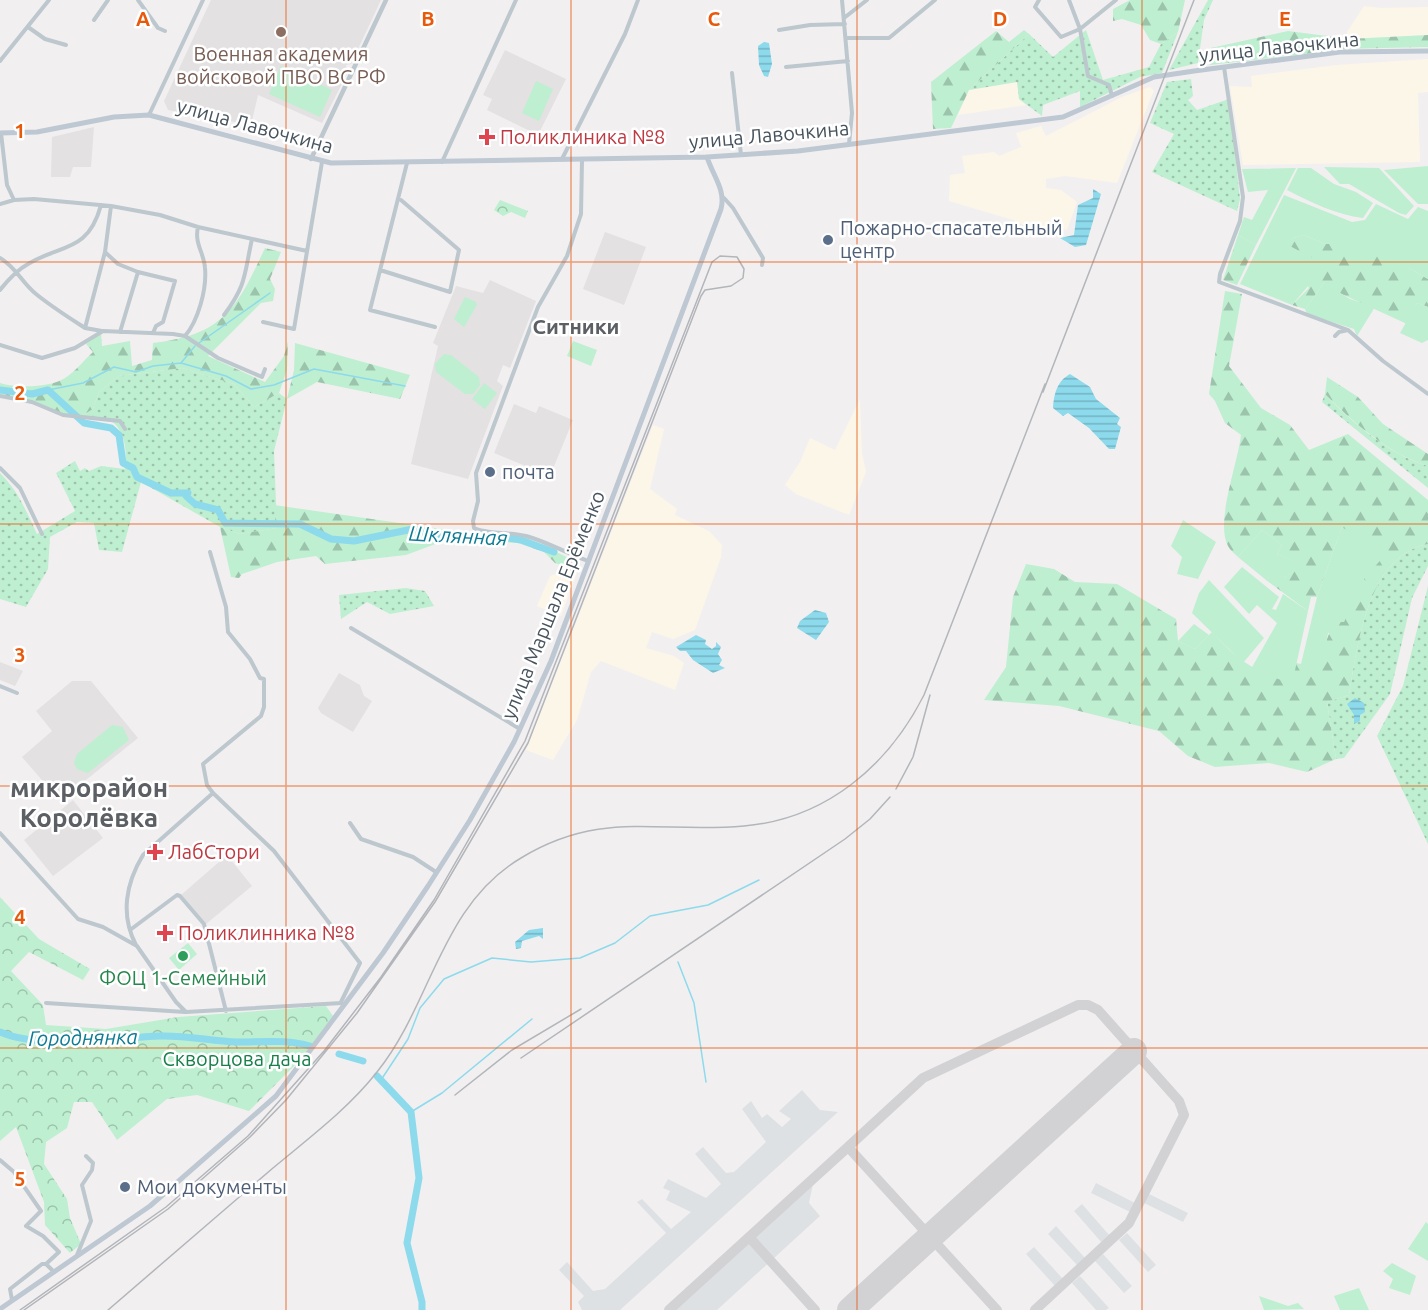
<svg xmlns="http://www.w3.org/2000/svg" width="1428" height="1310" font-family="Ubuntu,sans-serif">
<defs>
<pattern id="grass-dots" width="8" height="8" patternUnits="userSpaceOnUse" patternTransform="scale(1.5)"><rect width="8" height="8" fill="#beefd0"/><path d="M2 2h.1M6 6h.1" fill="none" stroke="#9cc4ac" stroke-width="1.8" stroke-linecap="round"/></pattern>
<pattern id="forest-firs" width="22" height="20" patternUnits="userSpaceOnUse" patternTransform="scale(1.5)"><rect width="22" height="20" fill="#beefd0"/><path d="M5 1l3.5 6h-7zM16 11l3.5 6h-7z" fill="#9cc4ac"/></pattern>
<pattern id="park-crowns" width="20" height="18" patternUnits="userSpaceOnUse" patternTransform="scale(1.5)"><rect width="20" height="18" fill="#beefd0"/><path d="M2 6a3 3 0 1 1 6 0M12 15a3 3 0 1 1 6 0" fill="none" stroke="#9cc4ac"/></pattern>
<pattern id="water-rules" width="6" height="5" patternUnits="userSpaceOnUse" patternTransform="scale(1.5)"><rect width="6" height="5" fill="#8cdaec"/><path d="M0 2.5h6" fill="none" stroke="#74b3c2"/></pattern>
</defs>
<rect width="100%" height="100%" fill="#f2eff0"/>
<path fill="#fcf6e9" d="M1364,6L1381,8L1428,7V35L1348,39L1347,32Z
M1428,59V92L1418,93L1420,162L1243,165L1230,86L1252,87L1251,76L1336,65Z
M1017,82L1019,99L1026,105L958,115L969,90Z
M1150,87L1154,91L1152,95L1117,183L1065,176L1046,179V188L1061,190L1077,202L1067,230L1055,227L1049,237L1013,220L949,201L950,175L965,173L962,156L994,152L999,156L1021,147L1016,133L1041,126L1046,136L1122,97Z
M860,399L862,453L866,472L849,515L796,494L785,485L800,462L810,438L835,450Z
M653,425L664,429L650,489L677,509L675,515L709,531L722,545L721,557L695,630L673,639L652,632L646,648L674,656L684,663L675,690L601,661L591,672L577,720L553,760L526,750Z
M579,567L561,616L537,606L550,576Z"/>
<path fill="#e3e1e2" d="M211,0H381L351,64L346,65L348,72L322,123L258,95L251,125L168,110L164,101Z
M505,50L566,79L538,135L487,110L492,99L483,95Z
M94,127L91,167H73L70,177H51L52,137Z
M605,232L646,247L624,305L583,289Z
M490,280L536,301L510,368L503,365L497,381L503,386L468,479L411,464L438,346L433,343L456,286L483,293Z
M514,404L536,413L539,406L573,420L550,476L494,453Z
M0,662L23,671L15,686L0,680Z
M339,673L360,685L364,696L372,701L353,732L321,713L318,708Z
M72,681H91L138,738L60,801L22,757L52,731L36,711Z
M73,800L103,838L53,876L24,840Z
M227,855L252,886L206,924L181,895Z"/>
<path fill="#dee1e4" d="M802,1090L820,1110L838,1112L620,1310H582L578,1302L584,1296L559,1270L567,1262L593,1291L605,1289L666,1233L637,1202L642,1199L671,1229L691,1212L666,1200L670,1191L663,1188L668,1179L706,1198L721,1184L695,1154L703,1147L726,1173L734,1172L766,1142L742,1109L751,1101L762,1118L767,1114L782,1127L791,1119L779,1111Z
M1096,1183L1135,1203L1130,1212L1091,1193Z
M813,1184L809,1203L820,1216L717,1310H674Z
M1149,1194L1188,1213L1183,1222L1144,1203Z
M1082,1204L1110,1236L1102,1243L1074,1211Z
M1056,1226L1085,1258L1077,1265L1048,1234Z
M1127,1233L1156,1265L1148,1272L1119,1240Z
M1034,1247L1063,1279L1055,1286L1026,1254Z
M1103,1254L1132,1286L1124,1293L1095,1261Z
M1080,1276L1109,1308L1106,1310H1096L1072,1283Z"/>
<path fill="url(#grass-dots)" d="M1208,0H1213L1204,20L1198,63L1169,70Z
M1086,30L1103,80L1149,67L1161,44L1178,32L1162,73L1140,77L1080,107V91L1043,105L1042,116L1019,99L1017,82L969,90L1029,34L1053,57Z
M1191,79L1193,96L1188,100L1197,110L1229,99L1240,199L1237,211L1152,172L1174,134L1150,123L1167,82Z
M182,368L234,384L254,407L279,393L287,399L274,451L277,528L240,534L220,527L141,482L122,552L99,550L94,523L77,522L50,537L48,569L26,607L0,599V473C19,492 26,511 37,534L75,511L56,473L75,461L80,471L85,468L89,471L101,466L125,469C127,454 126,430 111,421C103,417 87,418 78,418L93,409L99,392L119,376Z
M1325,394C1353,423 1388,454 1428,466V488L1322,402Z
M1428,544V566L1412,598L1390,694L1344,758L1336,759L1327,702L1349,695C1358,645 1367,556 1428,544Z
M1428,586V844L1377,736L1403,686Z
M406,588L425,591L434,606L390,614L367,602L341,619L339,595Z"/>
<path fill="url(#forest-firs)" d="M1130,0H1185L1178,32L1161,44L1150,40L1141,25L1122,19L1113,21V9Z
M1024,30L1029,34L969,90L951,128L933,129L931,82L996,31L1009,42Z
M1288,31L1335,37L1330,51L1210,65L1207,60L1211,48Z
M1428,35V47L1340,49L1348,39Z
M1238,235L1256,245L1237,285L1223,280Z
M1304,235L1325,244H1351L1387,250L1409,268L1428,279V307L1417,303L1407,324L1333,290L1324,283L1305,309L1292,305L1309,288L1287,245L1293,238Z
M265,248L281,252L270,279L275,289L273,301L261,303L208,356L265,382L284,356L288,341L287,370L279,393L254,407L234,384L182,368L119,376L99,392L93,409L78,418L0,394V383C16,388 50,388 65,378C75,372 84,360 93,352L86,344L101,333L102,346L130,341L132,366L152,360L153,343C224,335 237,308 265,248Z
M1225,291L1242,294L1229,366L1261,408L1290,425L1309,450L1348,434L1428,500V544C1367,556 1358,645 1349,695L1327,702L1336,759L1307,772L1269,763L1215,767L1188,756L1159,731L1059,706L984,700L1006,667L1013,597L1026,564L1054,569L1075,582L1117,584L1176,619L1178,641L1195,649L1212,632C1240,663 1252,669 1291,683L1296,663L1301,664L1326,642L1334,620L1344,622L1348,608L1364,580L1342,527L1317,597H1311L1308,611L1266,580L1277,568L1285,578L1300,564L1277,554L1282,545L1262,530L1238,557C1235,554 1230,550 1228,546C1215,522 1238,463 1241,435L1225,423L1215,401L1209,394Z
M295,343L410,375L400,399L317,382L287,399L294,370Z
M1327,377L1358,397L1383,424L1428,454V466C1388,454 1353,422 1325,394Z
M274,505L469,533H504L529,539L573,560L564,566L555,563L544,552L518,543L485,541L438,543L406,555L325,564L316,556L277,562L242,574L239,578L231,577L220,527L240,534L276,528Z"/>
<path fill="url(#park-crowns)" d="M500,200L528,211L525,218L511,212L503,216L494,210Z
M0,897L39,939L90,969L83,980L29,952L11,971L43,1005L46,1025L106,1029L178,1017L326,1006L333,1016L300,1060L249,1111L197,1095L167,1099L117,1140L92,1102H74L67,1128L46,1142L44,1164L67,1199L70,1218L81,1244L70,1253L45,1225L44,1202L16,1127L0,1141Z"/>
<path fill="#beefd0" d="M281,66L332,90L320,117L269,94Z
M536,81L553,89L539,121L522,113Z
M1428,166V204H1418L1384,170Z
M1324,167L1379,168L1414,206L1406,215L1399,213L1349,184H1340Z
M1296,168L1256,245L1238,235L1244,217L1252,220L1268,190L1248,192L1242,169Z
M1298,168H1311L1334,184L1356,192L1373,203L1363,218C1337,215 1310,202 1287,190Z
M1284,195L1352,222L1365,220L1376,204L1408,219L1418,207L1428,211V279L1409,268L1394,270L1385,258L1387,250L1372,257L1354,253L1351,244H1325L1304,235L1293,238L1288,245L1326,265L1292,305L1240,284Z
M1324,283L1350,299L1375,307L1357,336L1354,329L1307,314L1305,309Z
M465,297L476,302L477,305L464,327L454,319Z
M1417,303L1428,307V340L1422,343L1400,333Z
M573,341L597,350L591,366L567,356Z
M444,354L451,355L479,377L480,385L473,394H465L436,372L435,364Z
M484,383L497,393L485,409L472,399Z
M1183,520L1216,542L1198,579L1177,574L1182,557L1171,546Z
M1342,527L1385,555L1364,579L1369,585L1362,600L1354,599L1344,622L1334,621L1333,633H1328L1322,668L1301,664L1317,597Z
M1262,530L1282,545L1277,554L1301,564L1285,578L1277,569L1266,580L1238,557Z
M1242,567L1279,597L1272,609L1276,610L1283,594L1308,611L1292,684L1251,669L1277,623L1257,605L1249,614L1224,587Z
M1209,580L1264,638L1243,663L1192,613L1199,593Z
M1194,624L1209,635L1195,649L1178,641Z
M112,725L123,727L129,740L88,773L77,769L74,763L77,754Z
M188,943L197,954L179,970L169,958Z
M1426,1222L1428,1224V1261L1408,1249Z
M1392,1263L1416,1276L1410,1295L1389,1288L1393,1279L1383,1271Z
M1359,1288L1369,1310H1340L1334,1296Z
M1259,1296L1288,1306L1298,1303L1304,1309L1264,1310Z"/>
<path fill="url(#water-rules)" d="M764,42L769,43L772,64L768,77L764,76L759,65L758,46Z
M1093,189L1101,194L1086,245L1075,247L1060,238L1074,235L1078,205L1093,198Z
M1070,374L1090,387L1096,399L1120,418L1117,424L1121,427L1115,449H1109L1089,428L1068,413L1063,416L1053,408C1054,394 1057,381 1070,374Z
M815,610L826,613L829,622L816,640L797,628L800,621Z
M696,635L706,640L705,644L712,649L716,646V642L721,647L718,654L722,660L719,665L725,668L713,673L693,660L686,651H680L676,647Z
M1355,698L1364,703L1365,712L1360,715V721L1354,724V715L1347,704Z
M543,928V939L539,936L522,941L521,948L516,949L515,942L529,930Z"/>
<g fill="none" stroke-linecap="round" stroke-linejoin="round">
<path stroke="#8cdaec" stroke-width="1.5" d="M199,343L270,293
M181,363L195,346
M48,390L83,383L114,367L136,372L153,366L181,363L226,376L251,389L274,385L314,369L405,386
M678,962L694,1003L706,1082
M381,1080L408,1039L420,1008L444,979L492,958L531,962L580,958L615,943L650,916L708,905L759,880
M411,1112L442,1093L532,1019"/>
<path stroke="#8cdaec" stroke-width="7" d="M0,390L32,394L48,390L84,423L111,428L119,435L123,463L133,468L137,477L171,493H188L186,496L195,504L218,510L225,523L300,524L331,539L354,541L413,529L458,539L490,535L521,540L554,552
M0,1032C41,1050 114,1038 159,1036C185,1035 211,1041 237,1042C262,1042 286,1039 310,1046
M339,1054L363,1061
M377,1076L411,1112L419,1178L407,1243L422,1302V1310"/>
<path stroke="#d2d2d5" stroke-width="10" d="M848,1147L923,1078L1078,1005H1088L1098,1010L1179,1101L1184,1115L1129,1223L1035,1310
M749,1237L815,1310
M669,1310L848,1147L997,1310"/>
<path stroke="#d2d2d5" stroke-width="26" d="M850,1310L1134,1051"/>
<path stroke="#bdc7ce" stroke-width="4" d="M138,0L158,28L165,31
M842,0L852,113L849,144
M1039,0L1035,7L1061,37L1080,29L1116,0
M1069,0L1080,29L1088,76L1109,85L1112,96
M844,18L867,0
M94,20L108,0
M28,27L45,39L66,45
M779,30L810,25L845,24
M846,38H889L935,0
M0,61L49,0
M786,67L848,61
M1224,67L1243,197L1240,221L1220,274L1219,282L1348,330
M732,73L741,155
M149,115L203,0
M1,133L7,185L14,200
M562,159L625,34L638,0
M582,160L581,214L567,256L538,307L476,473L478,501L473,521L474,528C485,534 511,532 526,536C547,542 567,553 588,561
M442,162L516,0
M407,163L370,310L435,327
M724,198L733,208L763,258L762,265
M0,204L14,200L34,199L111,206L160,215L198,227L307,251
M106,253L118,264L138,272L120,332
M0,258C16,267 22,283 36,294C52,307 68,317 85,328L105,252L111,206
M380,270L450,292L459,250L401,200
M138,272L175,281L163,322L156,326L153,333
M0,290C8,280 17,270 28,264C61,244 88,253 101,205
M224,315C247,284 244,275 252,239
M263,322L294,329L322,162
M85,328L102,331
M185,336C198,321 207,289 205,268C204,253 194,243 198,227
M1335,336L1339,332L1348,330L1383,361L1428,394
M0,345L42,358L75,348L103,331L173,334L185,336L218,358L262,377L265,369
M0,396L32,402L63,415L120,421L125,429
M0,468L20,488L42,534
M210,552L226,607L228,632L250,659L260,678L264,679V707L261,716L203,764L207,785L213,793L274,851L360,963L341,1002
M351,628L520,729
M0,686L17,693
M350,823L361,839L413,857L436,872
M0,833L78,919L103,927L137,946L176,1002L186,1012L342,1003
M130,930L177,895L180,896L204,924L226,1011
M136,945C120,915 126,883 143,855L213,793
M46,1003L185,1012
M0,1160L14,1172L41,1211L26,1226L43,1236L59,1252L46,1264
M77,1255L91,1221L82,1185L92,1170L93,1163L86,1156
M12,1300L10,1289L42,1264H46L54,1272"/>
<path stroke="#bdc7ce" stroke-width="4.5" d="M311,159L386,0"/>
<path stroke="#bdc8d3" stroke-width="5" d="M0,133L37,132L114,117L149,115L331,163L707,157L798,151L1063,117L1154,77L1194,71L1340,52L1428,51
M0,1309L150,1206L276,1096L383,953L428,886L470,820L514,742L551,661L721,209C726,190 713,176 707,157"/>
<path stroke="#b2b5ba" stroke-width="1.5" d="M20,1310L166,1207L248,1136L324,1051L381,977L434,900L525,741L712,262L720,256L737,257L744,269L743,278L731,286L705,290L701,296L528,743L435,902L357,1013L286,1100L250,1137L168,1209L24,1310"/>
<path stroke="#b2b5ba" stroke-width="1.5" d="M1043,392L1194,0
M896,789L913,757L930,695
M521,1058L845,839L870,819L890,797
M455,1095L512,1050L581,1009
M108,1310C163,1263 218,1216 273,1168C309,1138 348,1109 377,1072C432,1004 440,906 521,858C602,809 659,834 744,826C826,819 888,766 924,695L1045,384"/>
</g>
<path fill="none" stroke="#e8590c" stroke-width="1.5" stroke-opacity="0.55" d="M286,0V1310M571,0V1310M857,0V1310M1142,0V1310M0,262H1428M0,524H1428M0,786H1428M0,1048H1428"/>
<circle fill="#8d6e63" stroke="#fff" stroke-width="2" cx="281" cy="32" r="6"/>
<g fill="#e0444e" stroke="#fff" stroke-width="2">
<path d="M484 128h6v6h6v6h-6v6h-6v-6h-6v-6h6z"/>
<path d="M152 843h6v6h6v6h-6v6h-6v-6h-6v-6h6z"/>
<path d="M162 924h6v6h6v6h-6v6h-6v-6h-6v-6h6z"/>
</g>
<g fill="#5c6f8a" stroke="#fff" stroke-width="2">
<circle cx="828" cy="240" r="6"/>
<circle cx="490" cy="472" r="6"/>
<circle cx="125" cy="1187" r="6"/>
</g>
<circle fill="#2e9e5b" stroke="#fff" stroke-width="2" cx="183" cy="956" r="6"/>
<g text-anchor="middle" stroke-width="5" stroke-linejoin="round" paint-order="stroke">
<g font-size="20" fill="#47535d" stroke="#fff">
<text transform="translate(1279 47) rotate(-6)" y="7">улица Лавочкина</text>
<text transform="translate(255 126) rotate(15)" y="7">улица Лавочкина</text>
<text transform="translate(769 135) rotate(-5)" y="7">улица Лавочкина</text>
<text transform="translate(553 605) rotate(-68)" y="7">улица Маршала Ерёменко</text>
</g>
<g font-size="20" fill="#785e54" stroke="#fff">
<text x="281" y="61">Военная академия<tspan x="281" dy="23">войсковой ПВО ВС РФ</tspan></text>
</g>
<g font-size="20" fill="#be3a42" stroke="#fff" text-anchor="start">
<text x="500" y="144">Поликлиника №8</text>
<text x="168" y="859">ЛабСтори</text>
<text x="178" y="940">Поликлинника №8</text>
</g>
<g font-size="20" fill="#4e5e75" stroke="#fff" text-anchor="start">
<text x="840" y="235">Пожарно-спасательный<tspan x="840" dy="23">центр</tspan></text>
<text x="502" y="479">почта</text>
<text x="137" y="1194">Мои документы</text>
</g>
<g font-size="20" fill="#27864d" stroke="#fff">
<text x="183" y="985">ФОЦ 1-Семейный</text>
</g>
<g font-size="20" fill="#177f49" stroke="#fff">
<text x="237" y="1066">Скворцова дача</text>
</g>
<g font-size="21" font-weight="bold" fill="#5c6064" stroke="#fff">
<text x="576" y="334">Ситники</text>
</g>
<g font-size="21" font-style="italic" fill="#0e7b94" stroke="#fff">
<text transform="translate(458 536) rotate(3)" y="7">Шклянная</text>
<text transform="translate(83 1038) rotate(-1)" y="7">Городнянка</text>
</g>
<g font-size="26" font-weight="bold" fill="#5c6064" stroke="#fff">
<text x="89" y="797">микрорайон<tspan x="89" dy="30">Королёвка</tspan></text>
</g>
</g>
<g font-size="20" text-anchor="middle" font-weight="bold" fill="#e8590c" stroke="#fff" stroke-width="5" stroke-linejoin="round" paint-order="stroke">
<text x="143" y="26">A</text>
<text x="428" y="26">B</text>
<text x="714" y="26">C</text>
<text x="1000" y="26">D</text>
<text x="1285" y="26">E</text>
<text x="20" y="138">1</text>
<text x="20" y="400">2</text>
<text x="20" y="662">3</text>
<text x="20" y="924">4</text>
<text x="20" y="1186">5</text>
</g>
</svg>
